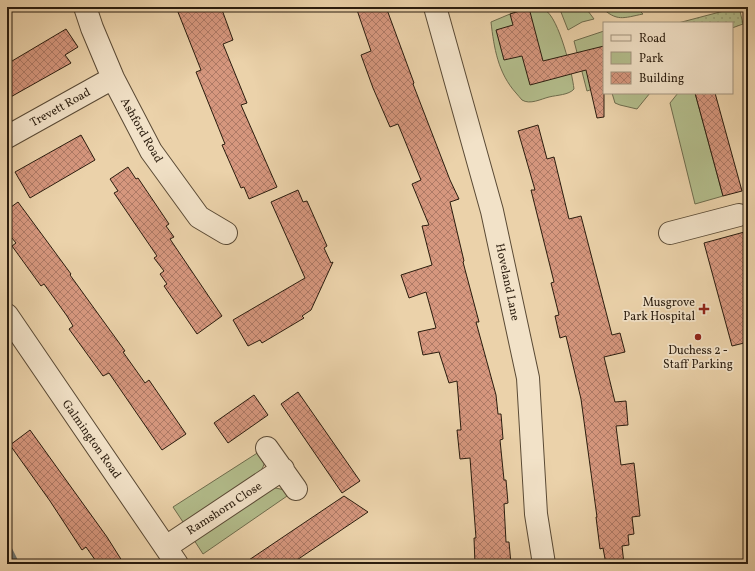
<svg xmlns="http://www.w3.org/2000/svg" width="755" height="571" font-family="Vollkorn,serif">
<defs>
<pattern id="park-dots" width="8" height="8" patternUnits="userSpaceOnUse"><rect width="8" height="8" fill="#b3bd8c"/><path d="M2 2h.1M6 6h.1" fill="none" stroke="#9aa278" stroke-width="1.8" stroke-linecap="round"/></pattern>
<pattern id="building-cross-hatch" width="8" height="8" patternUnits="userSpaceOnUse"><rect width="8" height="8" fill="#d6977e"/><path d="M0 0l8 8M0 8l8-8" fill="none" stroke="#ae7a66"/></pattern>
</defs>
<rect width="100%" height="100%" fill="#ebd2aa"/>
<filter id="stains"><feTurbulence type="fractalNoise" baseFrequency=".005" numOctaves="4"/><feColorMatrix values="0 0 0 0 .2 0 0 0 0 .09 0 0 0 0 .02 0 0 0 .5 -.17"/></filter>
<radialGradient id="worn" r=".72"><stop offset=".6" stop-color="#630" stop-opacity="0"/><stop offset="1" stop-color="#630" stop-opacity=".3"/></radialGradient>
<path fill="#b3bd8c" stroke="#6e6c4d" d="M533,7C536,8 542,8 545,10C559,18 572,72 574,89C569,95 557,95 549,97C541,99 530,105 522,100C520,98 518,95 516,93C498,73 494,48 491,22L510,14Z
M559,7H585L594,19L582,22L568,30Z
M601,7H636L643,14C623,18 617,22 601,7Z
M604,31V85L587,91L574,41Z
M612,93H650L637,109L620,105L615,103Z
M678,93H695L723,196L695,204L670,103Z
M262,450C267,462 264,467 257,476L185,525L173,507Z
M271,487L285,490L290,494L203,554L194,540Z"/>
<path fill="url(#park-dots)" stroke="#6e6c4d" d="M739,7L743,24L732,28V23H678Z"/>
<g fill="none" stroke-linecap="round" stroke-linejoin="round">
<path stroke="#707772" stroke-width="7" d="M7,546L16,564"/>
</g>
<path fill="url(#building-cross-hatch)" stroke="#2a1c0e" d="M176,7H221L233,40L223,44L247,103L241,105L277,187L249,199L244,187L241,188L222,145L225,144L196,72L201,70Z
M356,7H386L414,83L413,84L450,180L459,199L450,202L464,261L463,262L479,322H476L496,395L498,414H501L503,439L500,440L504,480H506L508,503L504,504L506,542H509L511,564H475L474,538H476L470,458L460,459L457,430H461L457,381L449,383L439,352L423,355L418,332L436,328L426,292L409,298L401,275L432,265L422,226L429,225L412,184L421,180L398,124L390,127L373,88L361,55L371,51Z
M529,8L543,61L604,46V117L597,118L586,70L530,85L522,56L504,60L496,30L513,25L510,14Z
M66,29L78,47L65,55L71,63L7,99V64Z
M695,93H715L742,191L723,196Z
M538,125L547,159L554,157L569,219L581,216L612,335L620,333L625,352L604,357L615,402L626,401L628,425L616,426L621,465L634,463L640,516L632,517L634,534L628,535L629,545L622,546L624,564H606L603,548L600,549L596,517H597L581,399L566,336L560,338L555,316L559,315L551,283L554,282L531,190H535L518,131Z
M81,135L95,160L30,198L15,172Z
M128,167L136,179L138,178L169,224L166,226L174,237L170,239L222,316L197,334L164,286L167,284L160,274L164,271L154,258L157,256L114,193L118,191L110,179Z
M298,190L303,202L307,201L327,246L324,248L331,263L333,262L311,310L302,316L304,318L262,343L260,340L248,346L233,320L305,278L271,202Z
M18,202L71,274L70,275L125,351L123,352L145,383L149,380L186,434L162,450L109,373L103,376L69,329L73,326L67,316L44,284L41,286L12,246L16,243L7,232V210Z
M748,231V342L732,346L704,243Z
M298,392L360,481L342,493L281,404Z
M254,395L268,415L228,443L214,423Z
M30,430L107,537L124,564H98L86,547L82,550L50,501L10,445Z
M344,496L368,512L291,564H243Z"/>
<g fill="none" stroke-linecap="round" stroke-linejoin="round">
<g stroke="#5a4a35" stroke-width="24">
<path id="minor" d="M85,7L92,28L113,78L151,151L199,217L226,233
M435,7L492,211L528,378L536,514L544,564
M7,137L113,78
M670,233L739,215
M7,315L177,564
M267,448L296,489
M166,547L283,469"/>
</g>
<use href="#minor" stroke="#f2e2c8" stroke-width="22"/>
</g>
<g fill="#8f2418" stroke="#f2e2c8" stroke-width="1.5">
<path d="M702 303h4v4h4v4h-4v4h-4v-4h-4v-4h4z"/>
<circle cx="698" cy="337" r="4"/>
</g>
<g text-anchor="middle" stroke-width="3.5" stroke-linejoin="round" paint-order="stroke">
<g font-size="12" fill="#2a1c0e" stroke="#f2e2c8">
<text transform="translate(60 107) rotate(-29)" y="4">Trevett Road</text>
<text transform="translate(142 130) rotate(60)" y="4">Ashford Road</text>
<text transform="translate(508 282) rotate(78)" y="4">Hoveland Lane</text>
<text transform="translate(92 439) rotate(55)" y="4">Galmington Road</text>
<text transform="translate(224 508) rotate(-33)" y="4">Ramshorn Close</text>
</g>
<g font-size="12" fill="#2a1c0e" stroke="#f2e2c8" text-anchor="end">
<text x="695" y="306">Musgrove<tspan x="695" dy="14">Park Hospital</tspan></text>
<text x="698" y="354" text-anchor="middle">Duchess 2 -<tspan x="698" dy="14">Staff Parking</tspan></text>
</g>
</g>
<rect width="755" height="571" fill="none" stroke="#ebd2aa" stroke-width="24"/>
<rect x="8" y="8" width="739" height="555" fill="none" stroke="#2a1c0e" stroke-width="2"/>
<rect x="12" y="12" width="731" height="547" fill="none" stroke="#2a1c0e"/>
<rect x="603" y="22" width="130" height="72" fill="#f2e2c8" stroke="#a2937e"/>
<rect x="611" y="35" width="20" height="6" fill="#f2e2c8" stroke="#a2937e"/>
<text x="639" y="42" font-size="12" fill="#2a1c0e">Road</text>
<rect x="611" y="52" width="20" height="12" fill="#b3bd8c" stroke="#a2937e"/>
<text x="639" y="62" font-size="12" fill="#2a1c0e">Park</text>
<rect x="611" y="72" width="20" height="12" fill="url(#building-cross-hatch)" stroke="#a2937e"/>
<text x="639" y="82" font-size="12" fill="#2a1c0e">Building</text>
<rect width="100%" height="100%" filter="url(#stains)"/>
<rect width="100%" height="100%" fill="url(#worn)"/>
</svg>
